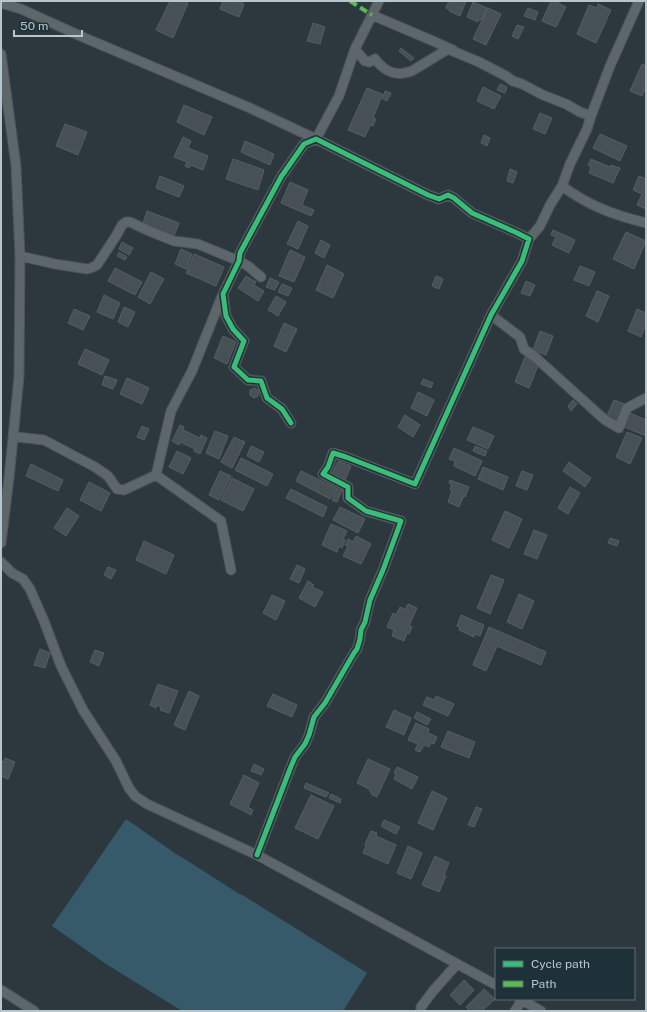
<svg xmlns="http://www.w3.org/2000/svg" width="647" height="1012" font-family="'Public Sans',sans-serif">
<rect width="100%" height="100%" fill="#2c383e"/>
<path fill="#365a69" d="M126,819L179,856H180L241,895V894L367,973L343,1011H182L106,964L52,926Z"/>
<path fill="#465055" stroke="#545f64" d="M170,1H184L188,3L173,38L156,30Z
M223,1H237L244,4L239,17L220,9Z
M449,1H466L460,16L449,11L450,10L446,8Z
M551,1H554L566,7L556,27L542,21Z
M473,2L487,8L482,20L479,19L478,22L467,17Z
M598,4L611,10L596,43L577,34L589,5L597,8Z
M488,8L501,14L486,45L473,39Z
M528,8L538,12L535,20L524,16Z
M313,23L325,27L320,44L307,41Z
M517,25L524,27L518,39L512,36Z
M401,48L414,58L411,61L399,51Z
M642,64L646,66V87L642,96L630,91Z
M500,84L507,87L505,93L497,90Z
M483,87L501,96L494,109L477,101Z
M367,88L384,95L385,91L391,93L387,101L381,98L373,118L376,119L373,126L370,125L365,137L348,130Z
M184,105L212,117L204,135L177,122Z
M540,113L552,118L545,134L533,129Z
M65,124L87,132L78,155L56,146Z
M600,134L627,146L620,161L593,148Z
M484,135L490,138L487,146L481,143Z
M183,137L191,141L188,148L208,156L203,170L191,165L189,168L185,166L187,162L174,157Z
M245,141L274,154L270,165L241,152Z
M233,159L264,170L258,190L226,179Z
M591,159L610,167L611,165L620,168L613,183L589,173L591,167L588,165Z
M510,169L517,172L513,183L507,181Z
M160,176L184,186L179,197L156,188Z
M639,176L646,179V209L637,205L642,194L633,190Z
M290,182L308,190L302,205L314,210L311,216L281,203Z
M147,211L179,223L174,236L143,223Z
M298,221L308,226L298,249L287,244Z
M553,230L575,240L569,253L552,245L556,237L551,235Z
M626,232L646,241L634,269L613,259Z
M321,240L330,245L324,258L315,253Z
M122,242L133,248L129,255L119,249Z
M181,249L192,254L186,269L175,264Z
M290,250L305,257L294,282L279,276Z
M119,252L127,257L125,260L117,256Z
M194,254L224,267L216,286L186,273Z
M327,265L344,274L333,298L316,290Z
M580,266L595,272L589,286L574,280Z
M115,268L142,282L135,295L108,281Z
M151,272L164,279L150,304L138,297Z
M246,276L256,282L254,285L264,291L258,301L238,288Z
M436,276L443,279L439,289L432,286Z
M270,278L279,282L275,290L266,287Z
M526,281L535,285L530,296L521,293Z
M282,284L292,288L288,296L278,292Z
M597,291L609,296L598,322L586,316Z
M104,295L120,303L113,319L97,312Z
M276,296L286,302L278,316L268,310Z
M124,307L135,312L128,327L118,322Z
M74,309L90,316L83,330L68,323Z
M637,309L646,313V324L641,337L628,331Z
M284,323L297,329L286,352L274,346Z
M540,331L553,336L546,355L533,350Z
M223,336L236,342L227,364L214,358Z
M85,349L109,360L102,375L78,364Z
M525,357L539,363L529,388L515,382Z
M105,376L117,380L113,389L102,385Z
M127,378L149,388L142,404L120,394Z
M423,379L433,383L431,388L421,384Z
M255,388L259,391L258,396L254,398L250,395V390Z
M418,392L434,400L427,416L411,408Z
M573,400L577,404L571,411L568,406Z
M614,400L627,405L619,424L606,418Z
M628,412L646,420V436L622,426Z
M405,415L420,425L413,437L398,427Z
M180,425L184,427L183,430L200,438L201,435L207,438L200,454L194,451L195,449L180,442L179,445L172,441Z
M142,426L149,429L144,440L137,437Z
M473,427L494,436L488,449L467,440Z
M215,431L228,436L219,459L206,453Z
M627,432L642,438L630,464L616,457Z
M234,437L245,442L232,468L221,462Z
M251,446L264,452L259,462L247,456Z
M475,446L487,451L485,456L473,451Z
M454,448L482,461L475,476L454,466L455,461L449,459Z
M177,451L191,458L183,474L169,467Z
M241,458L273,474L267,486L235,470Z
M338,461L351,466L345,480L332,474Z
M569,462L591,478L585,487L563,471Z
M31,464L63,480L58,491L26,476Z
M483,467L508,477L503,490L478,479Z
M220,471L231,476L219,500L209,495Z
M301,471L336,488L330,499L296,481Z
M522,471L533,475L527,490L516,486Z
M232,478L254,489L243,511L221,500Z
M450,480L469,487L465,497L464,495L459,507L448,502L452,491L450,489L452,484L449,483Z
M89,482L110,493L101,511L80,500Z
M338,486L343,488L337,502L332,500Z
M570,487L580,493L568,514L558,508Z
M291,489L327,507L323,517L286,498Z
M340,507L365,519L358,533L333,520Z
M67,508L79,516L66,536L54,528Z
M505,511L522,519L509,548L492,540Z
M331,524L347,531L343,539L345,540L342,548L339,546L337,552L322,545Z
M534,530L547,535L537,559L524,554Z
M356,536L371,544L361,564L343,556L348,546L345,545L348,539L353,542Z
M610,538L619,541L617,546L608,543Z
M144,541L174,555L166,574L136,560Z
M297,565L305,569L299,583L290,579Z
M108,567L116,570L111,579L104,575Z
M491,575L504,580L490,614L477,608Z
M308,581L314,585L312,587L323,592L315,607L299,598Z
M519,594L534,601L522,629L507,622Z
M272,595L285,601L276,620L263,613Z
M408,604L417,608L409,626L412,627L409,634L407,633L404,641L392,636L394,630L387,627L393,613L396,615L400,607L405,609Z
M461,615L484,625L480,636L475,634L474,637L459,630L460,627L457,626Z
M489,627L546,652L541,665L497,646L486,671L473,665Z
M40,649L50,653L45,668L34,665Z
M95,650L104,653L99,666L90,662Z
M158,684L178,691L169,713L160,710L161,707L157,705L156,708L150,705Z
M189,691L199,696L185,730L174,725Z
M273,694L297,705L292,717L267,706Z
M436,696L454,704L448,716L423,705L427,697L434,700Z
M394,710L411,718L404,735L386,727Z
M417,712L431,719L427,725L414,718Z
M416,723L429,729L428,733L437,737L434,744L431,743L429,747L424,745L420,752L415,750L418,744L408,740Z
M448,731L475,742L469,758L441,747Z
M5,758L15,762L8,779L1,776V761L4,762Z
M368,759L390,769L377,797L372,795L369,789L357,783Z
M254,764L264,769L261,775L251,771Z
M397,767L418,777L412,789L394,779L396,774L394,773Z
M244,775L259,783L248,807L253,810L251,815L230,804Z
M306,783L329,793L326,797L304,788Z
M432,791L447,798L433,830L418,823Z
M331,794L341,799L340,803L329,798Z
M311,795L334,806L318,839L295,828Z
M476,807L482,809L474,827L468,825Z
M384,820L400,827L396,834L381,826Z
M371,831L377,833L376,836L396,845L388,864L363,853L366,846L365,844Z
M408,846L422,853L411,879L397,873Z
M435,856L449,863L444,875L446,876L439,892L422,885Z
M464,980L474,990L460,1005L450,995Z
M484,989L495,999L482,1011H470L466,1007Z"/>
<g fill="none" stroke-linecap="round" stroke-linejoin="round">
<g stroke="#4b5358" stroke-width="11">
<path id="minor" d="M1,3L21,9L85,38L250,108L316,139L339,96L355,49L379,1
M372,15L433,41L453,50
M355,49L365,61L369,62L375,59C385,72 396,77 412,71L448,49L479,62L506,76L513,81L522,84L543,95L566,104L580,112L591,116L610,66L639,1
M1,54L16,166L20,256L19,377L9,478L1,543
M562,186C589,206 614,215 646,223
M529,239L540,226L550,205L562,186L570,164L587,129L591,116
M20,256L55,264L87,269L91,268L97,265L116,236L122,225L126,222H130L149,231L174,241L198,244L239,261L248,266L261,277
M491,315L520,337L524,349L535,357L605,420L619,428L627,408L646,398
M17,437L44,440L95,467L108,476L117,489L124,490L156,475L171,411L192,371L222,296
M156,475L221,521L231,570
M1,562L12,573L23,579L30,589L44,621L61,666L83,710L116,761L129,788L135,796L147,804L257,855L496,985
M257,855L290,769L295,757L305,744L309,735L314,717L325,703L354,653L357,649L360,639L361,630L365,622L370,600L383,570L401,521L366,511L348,498V487L323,474L328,467L333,453L346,457L415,484L491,315L522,261L529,239L515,232L472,213L454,198L448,195L439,199L428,195L316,139L304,144L281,177L240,253L239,261L223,294L226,316L233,329L244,341L234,367L248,380L261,381L267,398L282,409L291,423
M1,990L34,1011
M520,999L541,1011
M421,1011V1007L433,991L457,964
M515,1011L522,1000"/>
</g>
<use href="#minor" stroke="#5d666a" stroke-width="9"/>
<path stroke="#5cbc4b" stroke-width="4" stroke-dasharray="8 4" stroke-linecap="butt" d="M350,1L372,15"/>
<g stroke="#1e3139" stroke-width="8">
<path id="cycleway" d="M257,855L290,769L295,757L305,744L309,735L314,717L325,703L354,653L357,649L360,639L361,630L365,622L370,600L383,570L401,521L366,511L348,498V487L323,474L328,467L333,453L346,457L415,484L491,315L522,261L529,239L515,232L472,213L454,198L448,195L439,199L428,195L316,139L304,144L281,177L240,253L239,261L223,294L226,316L233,329L244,341L234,367L248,380L261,381L267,398L282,409L291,423"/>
</g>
<use href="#cycleway" stroke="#3abd76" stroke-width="5"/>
</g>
<rect width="647" height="1012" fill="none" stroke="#b7c6cd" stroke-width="4"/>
<rect x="495" y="948" width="140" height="52" fill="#1e3139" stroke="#5b6d74"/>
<rect x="503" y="961" width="20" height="6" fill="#3abd76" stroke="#5b6d74"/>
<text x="531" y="968" font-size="12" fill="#b7c6cd">Cycle path</text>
<rect x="503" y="981" width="20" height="6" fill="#5cbc4b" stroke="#5b6d74"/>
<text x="531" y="988" font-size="12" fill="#b7c6cd">Path</text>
<path d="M14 30v6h68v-6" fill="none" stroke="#b7c6cd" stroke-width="2"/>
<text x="20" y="30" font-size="12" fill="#b7c6cd" stroke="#1e3139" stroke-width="3" paint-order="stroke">50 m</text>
</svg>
